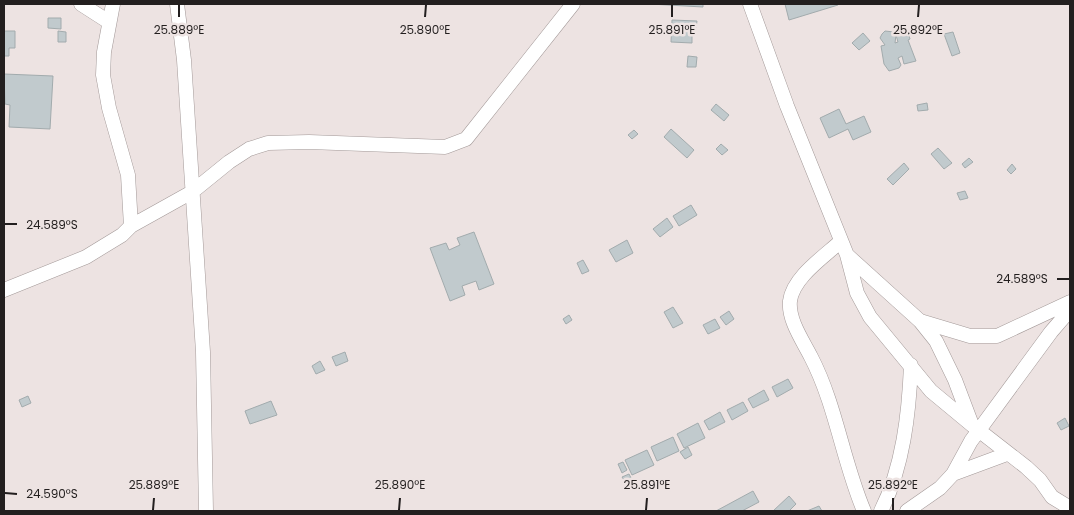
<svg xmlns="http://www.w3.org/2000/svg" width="1074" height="515" font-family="Poppins,sans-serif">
<rect width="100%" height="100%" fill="#ede3e2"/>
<path fill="#c1cacd" stroke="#a2abad" d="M650,4H703V7Z
M785,4H838V5L789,20Z
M48,18H61V29L48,28Z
M672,20L697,21L696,28H692V43L671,42Z
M907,29L910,39L908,40L916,61L904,64L902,56L898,58L901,65L899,68L889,71L884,64L881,46L885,45L880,38L882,34L885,31L894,32L896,35L895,43L898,42L895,32Z
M4,31H15V48H9V56H4Z
M58,31L66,32V42H58Z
M953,32L960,53L952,56L944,34Z
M863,33L870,41L859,50L852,43Z
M688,56L697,57L696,67H687Z
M4,74L53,76L50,129L9,127L10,105L5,104Z
M927,103L928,110L918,111L917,105Z
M716,104L729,115L724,121L711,110Z
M839,109L846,124L864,116L871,132L853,140L848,129L829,138L820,118Z
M671,129L694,150L687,158L664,137Z
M634,130L638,134L632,139L628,135Z
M721,144L728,150L722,155L716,149Z
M938,148L952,163L944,169L931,154Z
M969,158L973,162L965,168L962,164Z
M904,163L909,169L893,185L887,179Z
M1012,164L1016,169L1011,174L1007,170Z
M965,191L968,198L960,200L957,193Z
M691,205L697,215L679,226L673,216Z
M667,218L673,227L660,237L653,229Z
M474,232L494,284L479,290L476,281L462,286L465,295L450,301L430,248L446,243L449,250L460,245L457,238Z
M627,240L633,253L616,262L609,250Z
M583,260L589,271L582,274L577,263Z
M673,307L683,323L673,328L664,312Z
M729,311L734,319L726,325L720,317Z
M569,315L572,320L566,324L563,319Z
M715,319L720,328L708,334L703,325Z
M345,352L348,361L336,366L332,357Z
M320,361L325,370L316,374L312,366Z
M788,379L793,388L777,397L772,387Z
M764,390L769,400L753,408L748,399Z
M28,396L31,403L22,407L19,400Z
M271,401L277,415L250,424L245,411Z
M743,402L748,411L732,420L727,410Z
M720,412L725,422L709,430L704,421Z
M1065,418L1069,426L1061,430L1057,423Z
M698,423L705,438L684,448L677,434Z
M673,437L679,451L657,461L651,447Z
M688,447L692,455L685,459L680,452Z
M647,450L654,465L632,475L625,460Z
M623,462L627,470L622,473L618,464Z
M629,474L632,480L626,483L622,477Z
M753,491L759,502L742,511H716Z
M789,496L796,504L789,511H773Z
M819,506L822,511H807Z"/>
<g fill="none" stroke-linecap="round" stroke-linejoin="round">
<g stroke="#a39998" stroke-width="15">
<path id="minor" d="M81,4L109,22
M113,4L104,52L103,75L109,108L128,175L131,226
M177,4L184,60L203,352L206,511
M750,4L787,106L847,255L920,321L936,341L955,380L972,425L1026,467L1040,480L1052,497L1070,508
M841,241C825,256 793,277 790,301C788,320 803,341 811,357C836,405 843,462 864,511
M847,255L857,293L870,317L931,391L972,425
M4,290L86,257L122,235L131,226L192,192L229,162L249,149L268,143L309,142L445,147L466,139L573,4
M920,321L970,336H997L1070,302
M953,474L1007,454
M881,511C903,467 909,414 911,365
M907,511L940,488L953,474L971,441L1051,332L1070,310"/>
</g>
<use href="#minor" stroke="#fff" stroke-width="14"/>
</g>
<path fill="none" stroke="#231f1f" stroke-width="2" d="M179,17V5M425,17L426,5M672,17V5M918,17L919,5M5,224H17M1057,279H1069M5,493L17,494M153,510L154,498M399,510L400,498M646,510L647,498M893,510V498"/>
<g font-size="12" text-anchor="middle" fill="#231f1f" stroke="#ede3e2" stroke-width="5" stroke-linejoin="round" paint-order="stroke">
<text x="179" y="34">25.889°E</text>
<text x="425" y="34">25.890°E</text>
<text x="672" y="34">25.891°E</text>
<text x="918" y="34">25.892°E</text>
<text x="52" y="229">24.589°S</text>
<text x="1022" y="283">24.589°S</text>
<text x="154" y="489">25.889°E</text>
<text x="400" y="489">25.890°E</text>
<text x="647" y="489">25.891°E</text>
<text x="893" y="489">25.892°E</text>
<text x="52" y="498">24.590°S</text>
</g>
<rect width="1074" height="515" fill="none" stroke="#231f1f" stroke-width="10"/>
</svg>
